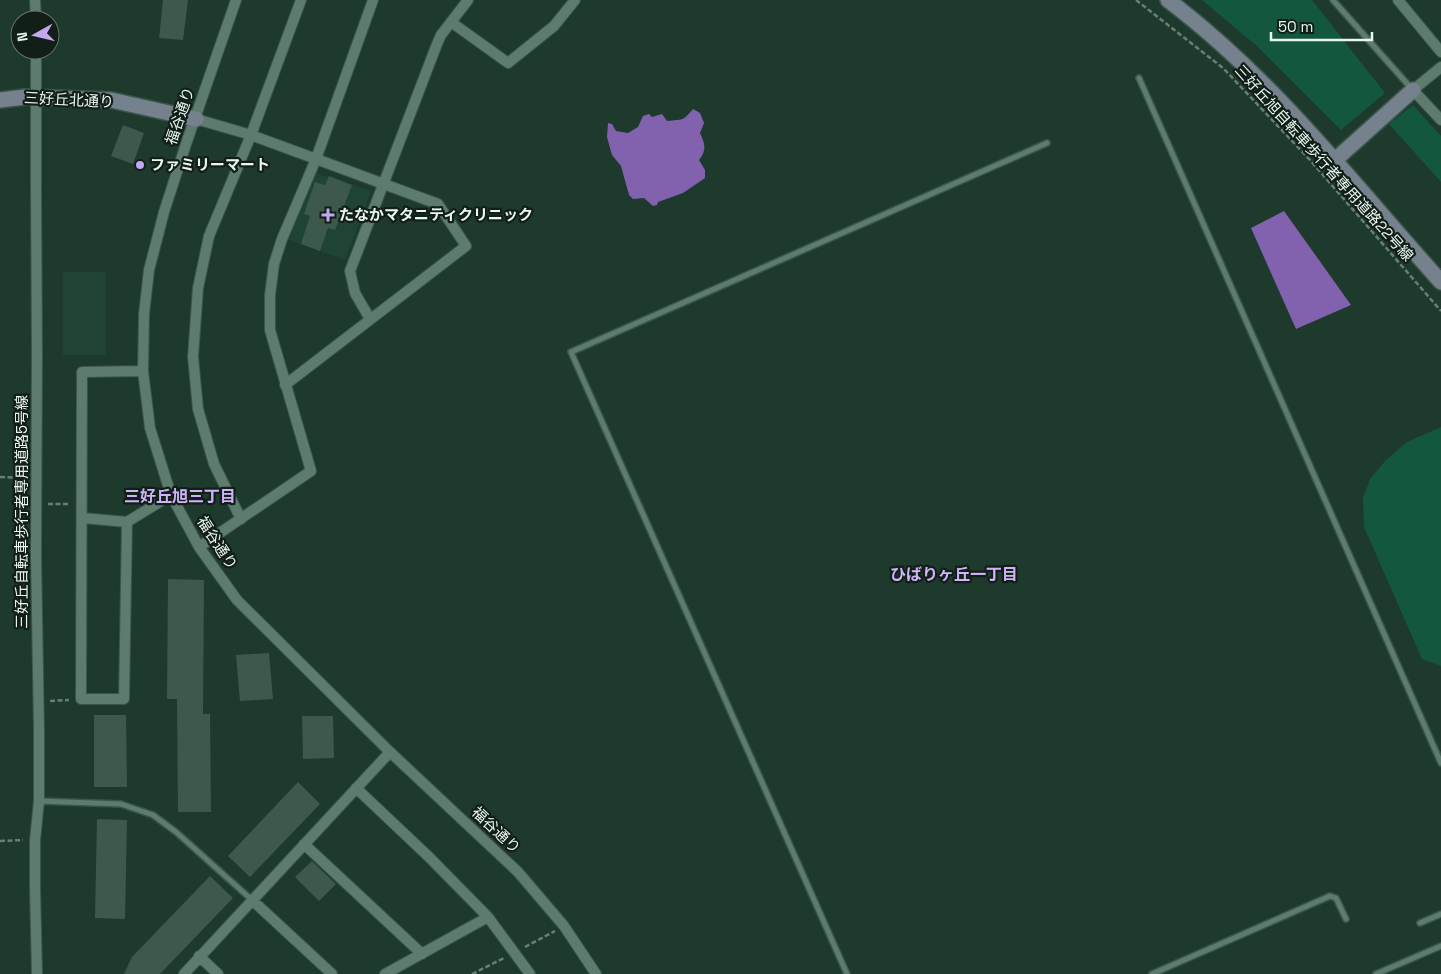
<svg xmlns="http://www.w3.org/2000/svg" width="1441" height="974" font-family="'Space Grotesk','Noto Sans JP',sans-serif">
<rect width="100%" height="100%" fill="#1e3a2d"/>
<path fill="#1f4434" d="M310,171L371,191L345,260L287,239Z
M63,272H106V355H63Z"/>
<path fill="#13573e" d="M1202,0H1312L1385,93L1341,130L1258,47Z
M1413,105L1441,136V182L1389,124Z
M1441,427V666L1422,659L1364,527L1363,498L1370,479L1385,461L1407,442Z"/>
<path fill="#8261ae" d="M693,109L700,113L704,123L700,133C705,144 707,150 699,160L705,170V178L683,193L658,202L657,205L653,206L644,198L633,199L629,195L621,166L612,155L607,137L608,123L612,124L616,131L628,133L638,127L643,116L649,114L652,117L662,114L667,121C683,119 682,122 693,109Z
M1284,211L1351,305L1296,329L1251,228Z"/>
<path fill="#3c594b" d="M163,0H188L183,40L159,38Z
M123,125L144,133L133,164L111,156Z
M329,176L352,185L335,230L328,228L320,251L301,244L310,216L304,214L315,182L325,185Z
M168,579L204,580L203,714H210L211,812H178L177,699H167Z
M269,653L273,699L240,701L236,655Z
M94,715H126L127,787H94Z
M302,716H333L334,758L303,759Z
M298,782L320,804L250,877L228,856Z
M97,819L127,820L125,919L95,918Z
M312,861L336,884L319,901L295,877Z
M210,876L233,898L160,974H124L132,957Z"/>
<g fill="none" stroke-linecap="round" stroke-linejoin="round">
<g stroke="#3b554a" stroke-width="8">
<path id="lane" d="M1333,0L1411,88
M1139,78L1441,763
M39,801L121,804L153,815L176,832L252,900
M1420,923L1441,914
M847,974L571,352L1047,143
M1152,974L1330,896L1336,898L1346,919
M1376,974L1441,946"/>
</g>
<g stroke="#3b554a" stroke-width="12">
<path id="street" d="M35,0L36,20
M236,0L186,144L164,212L149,270L144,314L143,371L150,428L171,495L199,547L237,600L390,752L518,872L564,926L596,974
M1398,0L1441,52
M451,22L508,63L554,26L575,0
M1441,67L1413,90L1441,120
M196,119L251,135L438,204L466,246L285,385
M36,187L37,355L36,555L39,731V801L35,840V887L37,974
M370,319L355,293L350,271L437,44L441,35L468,0
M143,371L82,372L81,699H124L127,522L171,495
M83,518L127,522
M241,519L214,464L198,409L193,357L198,288L209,236L251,135L301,0
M199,547L311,471L270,330V295L274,264L282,239L316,159L373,0
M356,788L429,857L488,917L530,974
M304,844L422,954
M252,900L332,974
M199,956L218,974
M184,974L390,752
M385,974L488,917"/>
</g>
<g stroke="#3b554a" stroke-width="18">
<path id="secondary" d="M1168,0C1274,80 1353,184 1441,282
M0,100L25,97L111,100L196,119
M1335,160L1413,90"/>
</g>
<path stroke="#688074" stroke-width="2.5" stroke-dasharray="5 2.5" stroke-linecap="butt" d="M1136,0L1223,68L1309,159L1441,311
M0,477L26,478
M48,504H70
M50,701L69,700
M0,841L23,840
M525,947L555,931
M472,974L504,958"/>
<use href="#lane" stroke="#5e7c6d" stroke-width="5"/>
<use href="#street" stroke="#5e7c6d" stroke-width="10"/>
<use href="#secondary" stroke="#75818d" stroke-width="15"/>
<g stroke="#3b554a" stroke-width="12" stroke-linecap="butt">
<path id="street-bridge" d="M36,50V187"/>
</g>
<use href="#street-bridge" stroke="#5e7c6d" stroke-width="10"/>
</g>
<g fill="#c4a7f1" stroke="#121e18" stroke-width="2">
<circle cx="140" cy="165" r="5"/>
<path d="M325.5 207.5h5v5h5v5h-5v5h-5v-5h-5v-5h5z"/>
</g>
<g text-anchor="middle" stroke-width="4.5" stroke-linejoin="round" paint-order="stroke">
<g font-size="15" fill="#e8f8f0" stroke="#121e18">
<text transform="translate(69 100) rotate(3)" y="5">三好丘北通り</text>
<text transform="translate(180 116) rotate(-71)" y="5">福谷通り</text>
<text transform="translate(1324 163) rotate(48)" y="5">三好丘旭自転車歩行者専用道路22号線</text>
<text transform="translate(22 512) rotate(-90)" y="5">三好丘自転車歩行者専用道路5号線</text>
<text transform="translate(217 543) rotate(57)" y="5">福谷通り</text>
<text transform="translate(496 830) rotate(43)" y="5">福谷通り</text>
</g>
<g font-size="15" font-weight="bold" fill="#e8f8f0" stroke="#121e18" text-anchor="start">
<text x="150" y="170">ファミリーマート</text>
<text x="339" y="220">たなかマタニティクリニック</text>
</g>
<g font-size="16" font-weight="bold" fill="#ceb3f8" stroke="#121e18">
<text x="180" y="502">三好丘旭三丁目</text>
<text x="954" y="580">ひばりヶ丘一丁目</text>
</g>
</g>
<g transform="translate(35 35) rotate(262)"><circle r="24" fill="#121e18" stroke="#68756e"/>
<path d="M0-4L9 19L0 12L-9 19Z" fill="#c4a7f1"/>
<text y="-8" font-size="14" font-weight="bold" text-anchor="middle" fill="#e8f8f0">N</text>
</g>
<path d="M1271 32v8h101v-8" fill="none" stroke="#e8f8f0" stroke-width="2.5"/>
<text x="1278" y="32" font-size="15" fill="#e8f8f0" stroke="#121e18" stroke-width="4" paint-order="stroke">50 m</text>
</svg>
